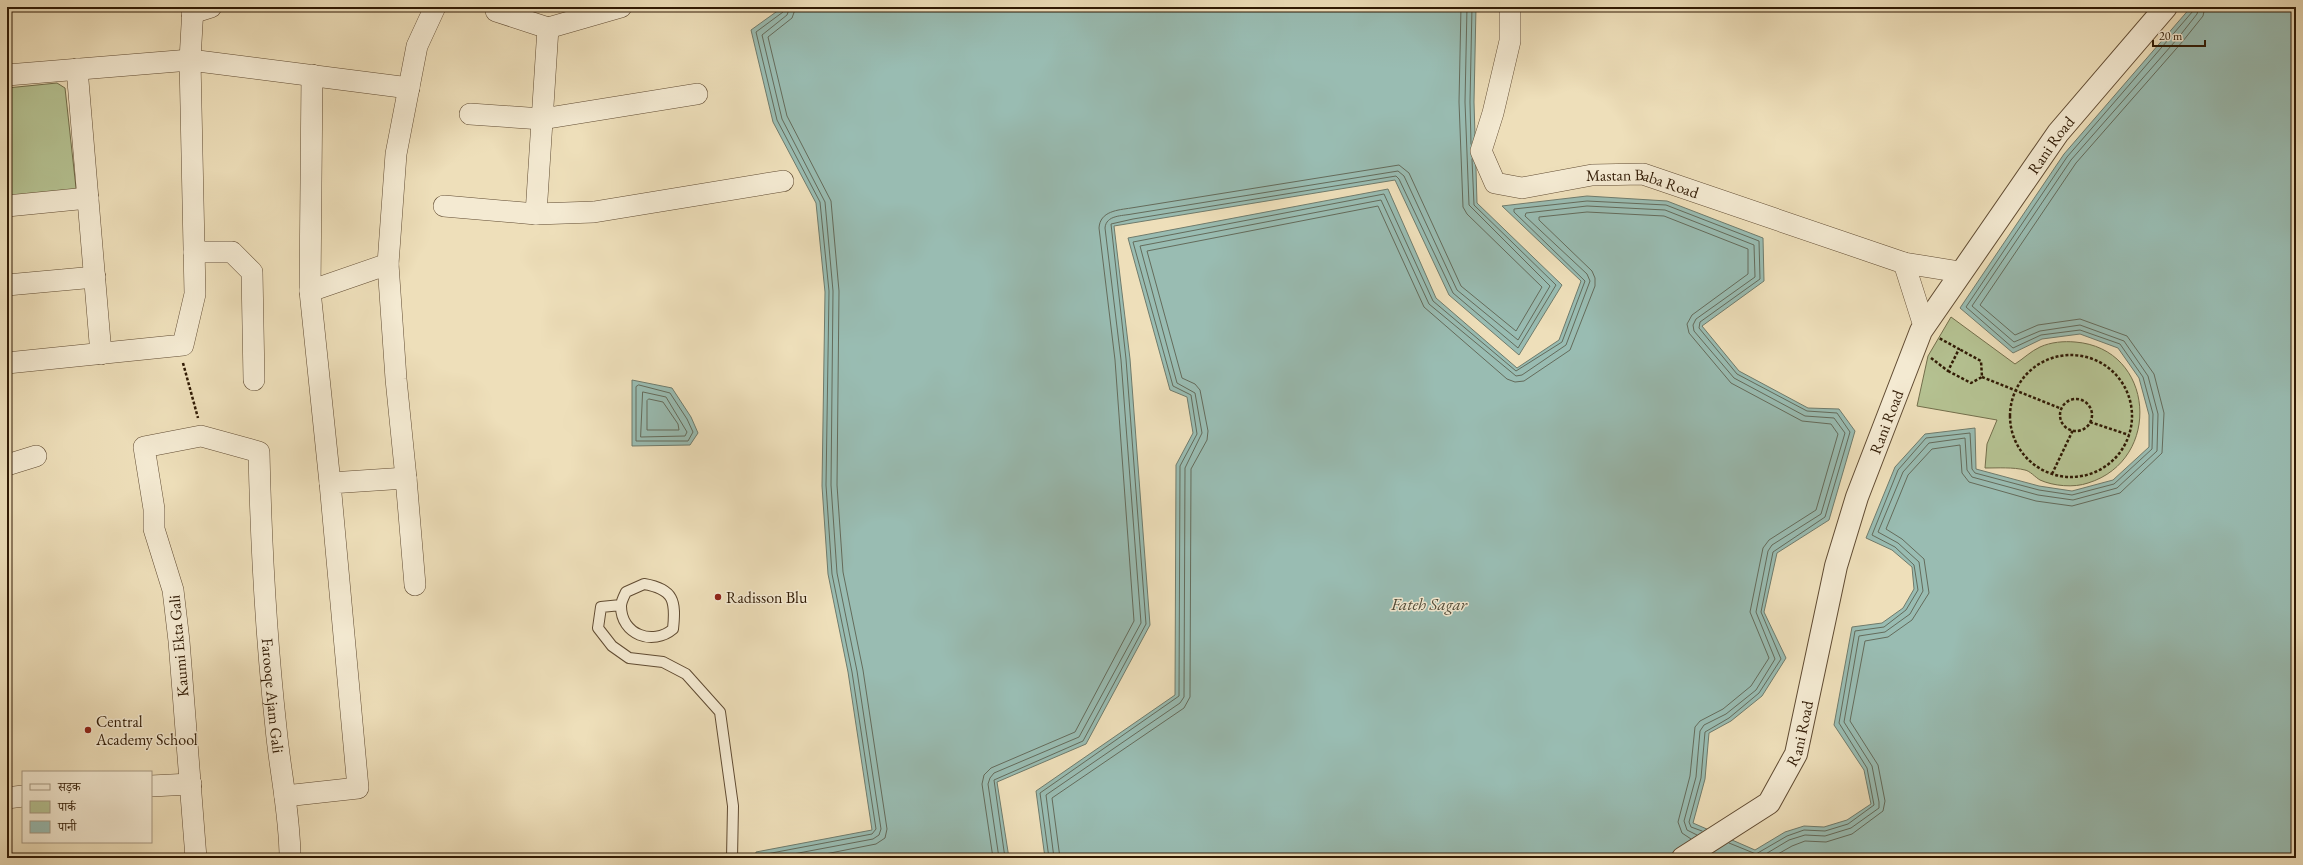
<svg xmlns="http://www.w3.org/2000/svg" width="2303" height="865" font-family="'EB Garamond','Noto Serif Devanagari',serif">
<rect width="100%" height="100%" fill="#eedfba"/>
<filter id="stains"><feTurbulence type="fractalNoise" baseFrequency=".005" numOctaves="4"/><feColorMatrix values="0 0 0 0 .2 0 0 0 0 .09 0 0 0 0 .02 0 0 0 .5 -.17"/></filter>
<radialGradient id="worn" r=".72"><stop offset=".6" stop-color="#630" stop-opacity="0"/><stop offset="1" stop-color="#630" stop-opacity=".3"/></radialGradient>
<path fill="#b5c292" stroke="#726e4b" d="M57,83L65,88L77,197L7,205V88Z
M1951,317L2015,364C2023,359 2031,351 2040,347C2051,342 2064,341 2075,342C2155,348 2163,460 2088,483C2074,488 2053,486 2040,480C2035,477 2030,471 2025,470C2013,467 1998,468 1985,468L1987,444L1997,420L1917,406L1928,356Z"/>
<path fill="#99bcb2" stroke="#6f7b6c" d="M783,7H1476L1474,102L1477,203L1562,285L1519,355L1449,295L1395,180L1114,226L1130,359L1150,625L1086,744L997,782L1009,858H755L756,852L872,830L848,672L828,574L822,486L825,292L816,203L773,122L751,30Z
M2191,7H2296V858H1045L1036,791L1175,695L1176,465L1193,433L1187,397L1170,390L1128,238L1388,189L1436,298L1517,368L1559,340L1581,281L1502,206L1587,196L1667,201L1763,238L1764,281L1702,326L1739,371L1808,408L1839,409L1855,431L1829,520L1777,553L1764,612L1786,658L1762,696L1731,721L1709,733L1705,779L1693,823L1755,850L1785,832L1804,826L1824,827L1847,820L1871,804L1864,770L1834,725L1852,627L1882,623L1903,608L1914,589L1912,567L1892,550L1866,538L1895,467L1925,434L1975,428L1976,469L2039,486L2072,491L2113,480L2149,447V415L2139,378L2118,348L2080,334L2042,339L2013,353L1960,308L2064,154Z
M632,380L672,388L691,417L698,433L690,445L632,446Z"/>
<g fill="none" stroke-linecap="round" stroke-linejoin="round">
<path stroke="#646b5b" stroke-width="1" d="M796,7L792,18L768,37L787,116L831,201L839,291L837,485L843,572L863,670L887,829L885,838L876,844L805,858
M1471,144L1470,102L1472,7
M639,385L670,393L687,419L693,432L688,441H636V387Z
M643,392L666,397L687,432L685,436L641,437Z
M649,399L663,402L678,424L679,430H647V401Z
M1729,843L1756,854L1787,836L1804,830L1825,831L1848,824L1874,805L1867,768L1839,723L1855,631L1884,627L1906,610L1918,590L1914,565L1895,547L1872,535L1898,470L1926,438L1970,433L1972,469L1975,473L2039,490L2072,495L2114,484L2152,449L2153,414L2143,377L2120,344L2080,330L2041,335L2013,348L1966,307L2067,157L2193,11L2194,7
M759,858L761,855L872,834L876,829L852,672L832,574L826,485L829,291L820,202L777,120L756,32L783,12L785,7
M772,858L873,839L879,835L881,829L857,671L837,573L831,485L833,291L825,202L782,119L762,35L787,15L790,7
M993,858L982,784L984,775L991,768L1075,732L1134,621L1115,360L1099,228C1100,211 1118,210 1131,208L1399,165L1409,173L1461,286L1516,331L1542,287L1467,214L1463,207L1459,102L1461,7
M999,858L988,784L990,778L994,773L1079,737L1141,623L1121,360L1105,228C1106,215 1122,216 1132,214L1398,171L1404,176L1457,290L1518,340L1550,286L1469,205L1465,102L1467,7
M1005,858L994,780L1083,741L1146,624L1126,359L1111,224L1133,219L1396,176L1399,179L1453,293L1518,348L1556,285L1474,205L1472,159
M1049,858L1040,793L1179,696L1180,466L1197,434L1191,395L1173,386L1133,242L1384,194L1433,301L1516,371L1562,342L1585,281L1514,212V209L1587,201L1666,205L1759,241L1760,279L1700,322L1699,328L1737,374L1807,411L1837,413L1850,432L1825,517L1773,552L1761,612L1781,659L1759,693L1729,718L1705,732L1701,778L1689,822L1691,827L1702,831
M1054,858L1046,795L1180,703L1184,697L1185,468L1202,433L1195,393L1177,383L1140,246L1381,200L1429,304L1516,376L1522,375L1566,345L1590,281L1587,274L1525,216L1526,213L1587,206L1665,210L1754,245L1755,277L1696,319L1693,325L1694,331L1734,378L1805,416L1834,418L1845,433L1821,514L1772,545L1768,551L1756,612L1775,659L1756,690L1726,714L1704,725L1700,731L1696,777L1684,821L1687,830L1697,835
M1060,858L1052,798L1184,708L1190,697L1191,469L1207,440L1208,431L1200,390L1195,384L1182,378L1147,251L1378,206L1424,307L1507,379L1515,382L1524,381L1570,350L1595,286V278L1592,271L1539,220V217L1587,212L1664,216L1748,249V274L1692,315L1687,324L1689,333L1731,383L1802,421L1831,424L1838,434L1816,510L1769,540L1763,548L1750,612L1769,658L1751,686L1723,709L1700,721L1695,727L1690,776L1678,822L1682,833L1691,839
M1759,858L1789,840L1805,835L1825,836L1851,828L1879,808V802L1872,766L1844,722L1859,636L1885,632L1910,614L1923,591L1919,562L1898,543L1878,532L1903,472L1929,443L1965,438L1967,470L1972,477L2038,495L2073,500L2117,488L2157,451L2158,414L2148,376L2124,341L2080,325L2040,331L2014,342L1972,306L2071,160L2178,38L2197,14L2199,7
M1771,858L1792,846L1805,841L1826,842L1852,834L1883,811L1885,801L1878,765L1850,721L1865,641L1888,637L1912,620L1929,593L1924,559L1902,539L1886,529L1908,475L1932,449L1960,445L1962,473L1969,482L2036,501L2072,506L2120,493L2162,453L2164,413L2154,374L2127,336L2080,319L2038,325L2015,335L1980,305L2076,163L2183,41L2203,16L2205,7"/>
<g stroke="#604b32" stroke-width="12">
<path id="service" d="M644,584C674,589 676,601 673,629C653,646 621,635 621,606C621,602 624,596 626,592Z
M621,605L601,607L598,628L612,646L629,658L663,662L686,674L720,712L733,806L732,858"/>
</g>
<g stroke="#604b32" stroke-width="22">
<g id="minor">
<path id="s1" d="M1510,7V41L1493,113L1481,151L1495,183L1522,188L1592,175L1643,174L1904,263L1960,272"/>
<path d="M496,11L548,28"/>
<path d="M192,13L211,7"/>
<path d="M77,69L101,354"/>
<path d="M7,75L190,60L409,88"/>
<path d="M470,114L542,119L697,94"/>
<path d="M7,206L88,198"/>
<path d="M444,206L536,214L594,212L783,181"/>
<path d="M536,214L548,28L621,7"/>
<path d="M194,252H232L252,272L254,380"/>
<path d="M1904,263L1924,326"/>
<path d="M7,285L95,277"/>
<path d="M310,291L312,75"/>
<path d="M7,363L183,345L195,294L190,60L193,7"/>
<path d="M7,465L36,456"/>
<path d="M406,478L396,379L388,264L396,154L417,46L435,7"/>
<path d="M330,483L310,291L388,264"/>
<path d="M151,786L191,784"/>
<path d="M285,796L358,788L330,483L406,478L415,585"/>
<path d="M7,798L23,796"/>
<path id="s2" d="M196,858L179,641L173,590L154,529V509L144,447L201,436L259,452C261,545 266,636 276,728C280,772 290,814 290,858"/>
</g>
</g>
<g stroke="#604b32" stroke-width="24">
<g id="tertiary">
<path id="s3" d="M1683,858L1769,803L1796,754L1836,566L1857,497L1921,331L2058,133L2166,7"/>
</g>
</g>
<path stroke="#301a04" stroke-width="2.5" stroke-dasharray="3 2" stroke-linecap="butt" d="M2010 416a61 61 0 1 1 122 0a61 61 0 1 1-122 0Z
M1931,358L1948,371L1959,349L1939,338
M183,363L198,418
M1948,371L1971,383L1982,377L1981,361L1959,349
M1982,377L2062,409
M2060 415a16 16 0 1 1 32 0a16 16 0 1 1-32 0Z
M2090,422L2129,435
M2052,474L2073,430"/>
<use href="#service" stroke="#f4ead2" stroke-width="10"/>
<use href="#minor" stroke="#f4ead2" stroke-width="21"/>
<use href="#tertiary" stroke="#f4ead2" stroke-width="22"/>
</g>
<g fill="#8f2418" stroke="#f4ead2" stroke-width="1.5">
<circle cx="718" cy="597" r="4"/>
<circle cx="88" cy="730" r="4"/>
</g>
<g text-anchor="middle" stroke-width="3" stroke-linejoin="round" paint-order="stroke">
<g font-size="16" fill="#301a04" stroke="#f4ead2">
<text dy="6" stroke="none"><textPath href="#s3" startOffset="827">Rani Road</textPath></text>
<text dy="6" stroke="none"><textPath href="#s1" startOffset="333">Mastan Baba Road</textPath></text>
<text dy="6" stroke="none"><textPath href="#s3" startOffset="503">Rani Road</textPath></text>
<text transform="translate(178 646) rotate(-95)" y="6">Kaumi Ekta Gali</text>
<text dy="6" stroke="none"><textPath href="#s2" startOffset="778">Farooqe Ajam Gali</textPath></text>
<text dy="6" stroke="none"><textPath href="#s3" startOffset="179">Rani Road</textPath></text>
</g>
<g font-size="16" fill="#301a04" stroke="#f4ead2" text-anchor="start">
<text x="726" y="603">Radisson Blu</text>
<text x="96" y="727">Central<tspan x="96" dy="18">Academy School</tspan></text>
</g>
<g font-size="17" font-style="italic" fill="#504b38" stroke="#f4ead2">
<text x="1429" y="610">Fateh Sagar</text>
</g>
</g>
<rect width="2303" height="865" fill="none" stroke="#eedfba" stroke-width="24"/>
<rect x="8" y="8" width="2287" height="849" fill="none" stroke="#301a04" stroke-width="2"/>
<rect x="12" y="12" width="2279" height="841" fill="none" stroke="#301a04"/>
<rect x="22" y="771" width="130" height="72" fill="#f4ead2" stroke="#a69780"/>
<rect x="30" y="784" width="20" height="6" fill="#f4ead2" stroke="#a69780"/>
<text x="58" y="791" font-size="12" fill="#301a04">सड़क</text>
<rect x="30" y="801" width="20" height="12" fill="#b5c292" stroke="#a69780"/>
<text x="58" y="811" font-size="12" fill="#301a04">पार्क</text>
<rect x="30" y="821" width="20" height="12" fill="#99bcb2" stroke="#a69780"/>
<text x="58" y="831" font-size="12" fill="#301a04">पानी</text>
<path d="M2153 40v6h52v-6" fill="none" stroke="#301a04" stroke-width="2"/>
<text x="2159" y="40" font-size="12" fill="#301a04" stroke="#f4ead2" stroke-width="3" paint-order="stroke">20 m</text>
<rect width="100%" height="100%" filter="url(#stains)"/>
<rect width="100%" height="100%" fill="url(#worn)"/>
</svg>
